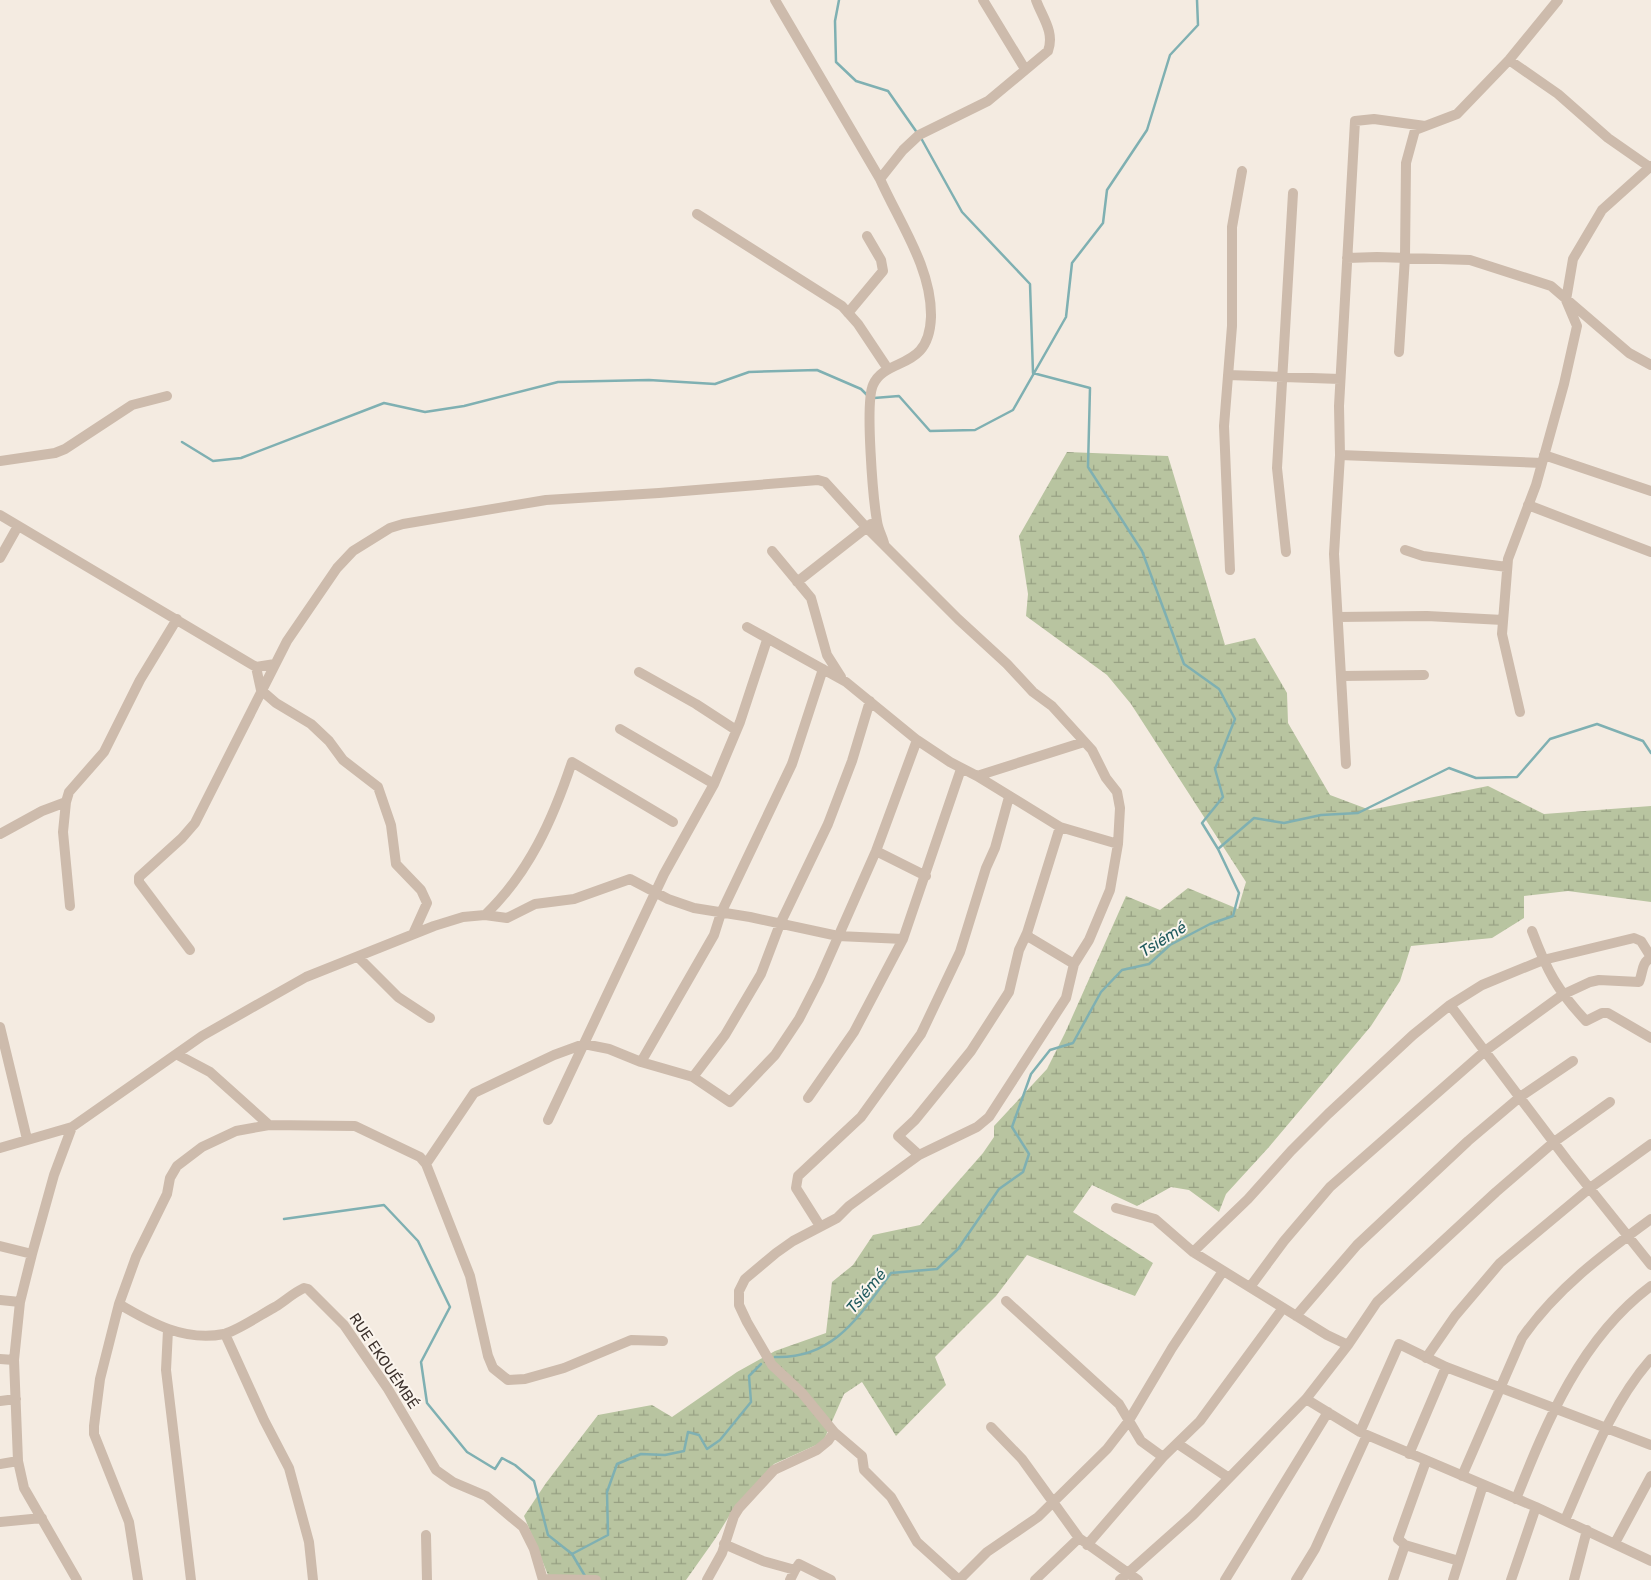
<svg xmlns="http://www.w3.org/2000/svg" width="1651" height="1580" viewBox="0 0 1651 1580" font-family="Rubik,sans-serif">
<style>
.wetland{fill:url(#wetland-marsh)}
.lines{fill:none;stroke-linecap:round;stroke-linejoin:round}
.stream{stroke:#7fb0b2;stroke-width:2.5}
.minor{stroke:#cdbbac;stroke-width:10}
.labels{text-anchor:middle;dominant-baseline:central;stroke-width:4;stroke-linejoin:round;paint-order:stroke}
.street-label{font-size:15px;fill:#3b302b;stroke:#fbf5ee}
.water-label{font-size:16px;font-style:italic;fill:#1f5a5e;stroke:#fbf5ee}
</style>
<defs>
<pattern id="wetland-marsh" width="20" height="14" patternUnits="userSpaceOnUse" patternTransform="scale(1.25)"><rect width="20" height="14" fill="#b8c4a0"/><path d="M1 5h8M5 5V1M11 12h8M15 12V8" fill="none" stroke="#97a083"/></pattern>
</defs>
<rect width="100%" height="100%" fill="#f4ebe1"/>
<path class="wetland" d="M1067,452L1168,456L1225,645L1255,638L1287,693L1288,723L1330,795L1370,810L1488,786L1544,814L1651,806V902L1568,891L1524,896V918L1492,938L1411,946L1400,981L1371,1026L1269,1147L1226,1194L1219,1212L1189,1190L1171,1187L1137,1206L1092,1185L1073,1212L1153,1263L1135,1296L1027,1255L996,1296L935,1357L946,1385L896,1436L862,1382L844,1394L823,1442L774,1464L731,1513L715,1539L686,1580H550L524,1516L546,1483L598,1415L652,1405L672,1417L737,1372L775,1351L826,1333L832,1282L853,1265L873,1235L920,1225L983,1153L994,1137V1126L1047,1069L1065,1033L1126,896L1160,910L1188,888L1238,909L1246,882L1131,704L1107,675L1026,616L1028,594L1019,536Z"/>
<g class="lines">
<path class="stream" d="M839,0L835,21L836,62L856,81L888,91L918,134
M921,138L962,212L1030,284L1033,373L1090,388L1088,467L1142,551L1184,664L1219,689L1235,719L1215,769L1223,797L1202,823L1218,849
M874,398L899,396L930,431L975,430L1013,410L1066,317L1072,263L1103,223L1107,190L1147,130L1170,55L1198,25L1197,0
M182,442L213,461L241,458L384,403L425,412L464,406L558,382L649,380L715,384L749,372L817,370L861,389L867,395
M284,1219L384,1205L418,1241L450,1307L421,1362L427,1403L467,1452L495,1469L502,1458L515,1465L534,1481L548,1535L572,1554
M775,1357C834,1359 859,1316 891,1273L937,1269L958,1249L999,1189L1023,1172L1029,1154L1012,1127L1031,1074L1050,1050L1073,1043L1101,992L1122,970L1149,964L1170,945L1210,924L1233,916L1239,893L1218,849L1254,818L1284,823L1321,815L1358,813L1449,768L1476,778L1517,777L1550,739L1597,724L1643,741L1651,753
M585,1576L572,1554L608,1535L607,1492L617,1464L641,1454L665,1455L684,1451L688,1432L699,1435L707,1449L720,1440L751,1402L749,1376L761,1364"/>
<path class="minor" d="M775,0L880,179
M983,0L1025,69
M1509,60L1558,94L1608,138L1651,168
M697,214L842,306L858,324L888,369
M1347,258L1377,257L1470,260L1551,286L1629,353L1651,365
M848,313L883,271L881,260L867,236
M1399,352L1405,257L1406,163L1415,130L1457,114L1509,60L1558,0
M1228,375L1340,379
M1340,455L1542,463
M1544,455L1651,491
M0,461L55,453L65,449L132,405L167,396
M1528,505L1651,552
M0,515L256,667L275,664
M884,543C882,536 878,529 877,521C873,498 865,403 873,385C886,356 929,372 931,317C932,268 899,222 880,179L903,150L919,135L988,101L1048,51C1055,32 1042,17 1036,0
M1405,550L1423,556L1507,567
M772,551L811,598L827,655L841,677
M1286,552L1277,468L1293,193
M0,558L18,526
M1230,570L1224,426L1232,326V227L1242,171
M797,582L871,524
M1338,617L1427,616L1503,620
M747,627L846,682L917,740L950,762L977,776L1060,827L1118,844
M256,667L261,690L276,703L311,724L329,741L343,760L378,787L391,825L396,864L421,890L427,903L413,934
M639,672L696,704L736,730
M1342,676L1424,675
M1520,712L1502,634L1508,559L1536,485L1564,384L1577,326L1566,300L1573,259L1602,210L1651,166
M620,729L714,784
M1346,764L1334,554L1340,455L1339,406L1355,121L1374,119L1425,126
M977,776L1084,742
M1060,827L1027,933L1029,937L1074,964
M0,834L42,811L66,802
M876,851L926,876
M70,906L63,832L66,802L69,792L104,752L140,680L177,619
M485,915C529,873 553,819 572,762L673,822
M1532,931C1547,971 1557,990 1586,1021L1602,1013H1608L1651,1038
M190,950L139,882V877L182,838L195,823L287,641L337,568L353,551L390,528L403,524L546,500L659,493L818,480L825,482L866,527L958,619L1007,664L1033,692L1052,706L1092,750L1106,778L1117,792L1120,808L1118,844L1110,890L1089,940L1074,964L1066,998L989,1117L977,1127L919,1155L849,1206L837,1218L793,1241L776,1253L745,1279L739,1291V1305L747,1322L772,1365L802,1393L834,1432L862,1456L864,1470L891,1497L917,1542L959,1580
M358,957L398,997L430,1018
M1450,1005L1567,1160L1651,1265
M0,1027L27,1139
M178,1055L210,1072L269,1125
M641,1062L714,935L721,913L792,764L823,669
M693,1077L725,1035L761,974L780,924L828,824L852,761L870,701
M808,1098L854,1032L903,939L961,769
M548,1120L664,874L714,784L740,722L767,640
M72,1127L54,1175L32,1254L20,1302L14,1360L18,1461L24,1488L77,1580
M0,1148L72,1127L202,1036L306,977L434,926L463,917L485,915L507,918L535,904L574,899L630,879L668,899L694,908L750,917L838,936L903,939
M919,1155L898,1136L915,1120L971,1051L1009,992L1019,950L1027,933
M426,1164L474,1093L554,1055L584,1044L609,1049L641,1062L693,1077L730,1102L775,1055L799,1019L819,980L876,851L917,740
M1116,1208L1155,1219L1193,1252L1327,1335L1348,1345
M820,1226L796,1188L798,1176L861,1117L921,1034L960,952L986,868L995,848L1009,797
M0,1246L32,1254
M1193,1252L1248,1199L1291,1151L1328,1114L1413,1035L1450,1005L1482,985L1543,960L1634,938L1641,941L1651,957
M1250,1287L1284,1241L1330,1187L1485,1051L1562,995L1590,982L1599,980L1639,982C1643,974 1641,962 1651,958
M0,1300L20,1302
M1006,1301L1119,1404L1141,1441L1163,1457
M119,1304C151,1323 185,1342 224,1334C237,1331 262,1314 275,1307C285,1301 293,1293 304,1288L308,1289L344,1325L388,1389L436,1470L453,1482L486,1496L523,1527L534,1549L543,1580
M1296,1316L1357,1245L1468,1141L1520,1097L1573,1061
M168,1330L166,1370L191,1580
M225,1334L264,1420L289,1468L309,1542L313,1580
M1426,1358L1455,1316L1500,1263L1590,1188L1651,1144
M0,1359L14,1360
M1306,1399L1360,1432L1536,1507L1651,1561
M0,1401L16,1399
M991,1427L1022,1459L1079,1538L1138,1580
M1360,1432L1399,1344L1446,1367L1651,1445
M1178,1444L1229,1478
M1409,1454L1446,1367
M1426,1461L1398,1539L1405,1545L1459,1561
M0,1464L18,1461
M1462,1476L1522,1338C1556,1289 1603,1254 1651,1219
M1516,1499C1547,1421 1581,1338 1651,1286
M1565,1520C1589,1466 1611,1404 1651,1359
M0,1522L42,1518
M426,1535L427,1580
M1615,1543L1651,1476
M724,1544L763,1561L795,1570L799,1564L831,1580
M1087,1545L1163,1457L1200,1421L1283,1308
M543,1579L596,1580
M138,1580L129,1522L94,1434V1426L100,1379L119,1304L136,1257L167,1194L170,1178L177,1166L202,1147L236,1131L269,1125L355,1126L420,1157L426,1164L470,1276L488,1356L493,1368L508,1380L525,1379L564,1368L631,1340L663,1341
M707,1580L722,1553L734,1516L739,1508L774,1470L817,1450L828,1441L834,1432
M790,1580L795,1570
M959,1580L987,1552L1038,1517L1107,1449L1128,1422L1172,1348L1223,1271
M1035,1580L1079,1538
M1120,1580L1193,1515L1306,1399L1348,1345L1377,1302L1496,1192L1554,1142L1610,1102
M1225,1580L1328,1412
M1296,1580L1315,1549L1367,1435
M1393,1580L1405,1545
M1453,1580L1483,1485
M1511,1580L1536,1507
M1574,1580L1587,1530"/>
</g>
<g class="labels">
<g class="street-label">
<text transform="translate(384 1361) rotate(56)">RUE EKOUÉMBÉ</text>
</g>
<g class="water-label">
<text transform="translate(1163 939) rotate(-32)">Tsiémé</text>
<text transform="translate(866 1291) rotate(-50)">Tsiémé</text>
</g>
</g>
</svg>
